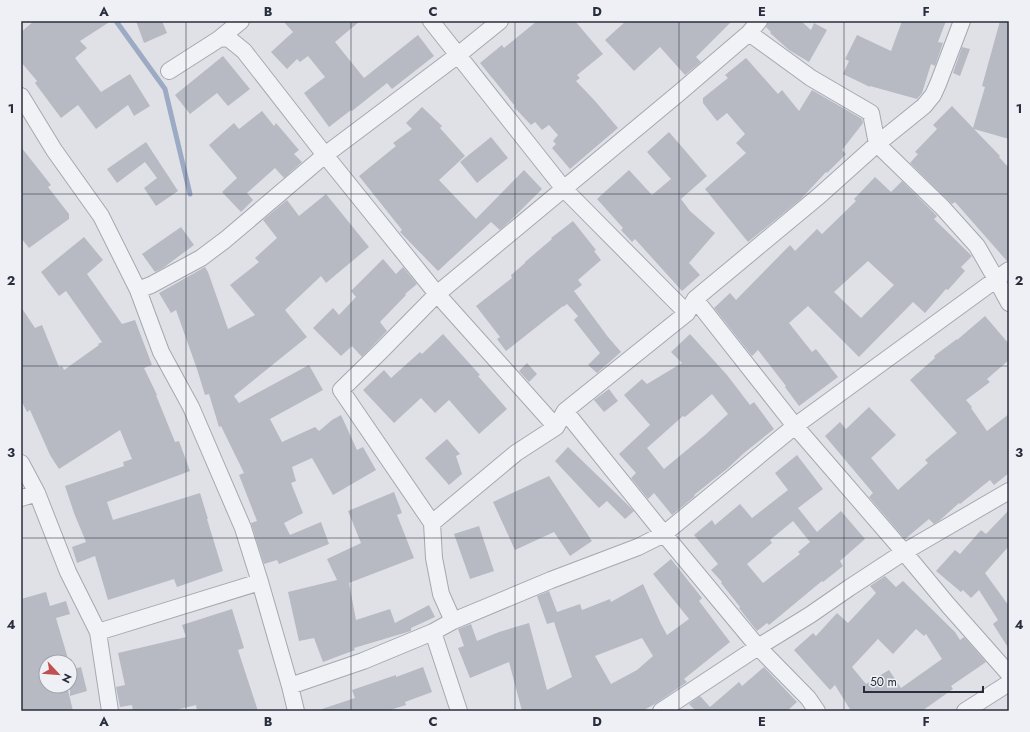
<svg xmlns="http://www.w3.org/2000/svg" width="1030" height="732" viewBox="0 0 1030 732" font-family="Jost,sans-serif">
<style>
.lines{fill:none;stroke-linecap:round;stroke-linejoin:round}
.stream{stroke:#9daac4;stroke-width:5}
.building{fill:#b7bac3;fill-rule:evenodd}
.minor-casing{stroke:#a5a8b1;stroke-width:18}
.minor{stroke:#f1f2f6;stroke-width:16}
.grid{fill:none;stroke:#292e3d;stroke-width:1;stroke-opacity:0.55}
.neatline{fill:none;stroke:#292e3d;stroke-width:1.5}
.grid-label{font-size:13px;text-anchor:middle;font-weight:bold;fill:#292e3d}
</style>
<rect width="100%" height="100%" fill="#dfe1e7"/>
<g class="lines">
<path class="stream" d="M116,21L165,89L190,194"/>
</g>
<path class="building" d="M34,21H111L80,41L87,48L75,58L101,92L130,74L150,106L134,116L128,105L96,129L78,105L61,118L35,83L37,81L21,62V32Z
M136,21H162L167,33L144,43Z
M283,21H360L335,42L364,78L418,35L434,56L392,89L387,83L352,111L351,110L329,127L304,93L325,77L308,56L300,62L297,59L287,69L271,52L293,32Z
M537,21H575L603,54L577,75L580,78L576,81L595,101L618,128L570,169L552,148L556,144L553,141L558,135L549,125L542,130L535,122L531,125L514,107L515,106L480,63L502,45L504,48Z
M626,21H732L696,57L701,62L685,75L660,47L634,71L605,40Z
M768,21H801L811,30L814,23L827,30L809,62L789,50L770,33L771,32L766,27Z
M902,21H946L938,42L943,43L935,66L931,64L922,93L917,99L870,86V87L843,74L849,61L845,59L857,35L891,51Z
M1000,21H1009V139L974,129L1000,156L999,157L1009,168V261H1007L955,202L952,204L910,163L918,154L915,152L937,129L933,125L952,106L973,128L985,87L982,86Z
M962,47L970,49L960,76L953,73Z
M223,56L250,89L228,106L217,93L190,114L175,95Z
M746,58L778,94L782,90L799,111L812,90L862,119L863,123L842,150L846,154L827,173L826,172L801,199L748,242L705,189L746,153L736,143L745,134L727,113L717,121L703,103V98L728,78L725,75Z
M422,107L442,126L440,128L465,156L439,180L476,219L524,170L542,189L511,220L500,230L491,222L438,271L400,232L402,230L359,176L396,146L393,143L412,129L406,123Z
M262,111L274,126L276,123L299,150L294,154L302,162L284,178L275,168L247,193L253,200L241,212L222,192L237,178L209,145L234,123L239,129Z
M669,132L707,176L681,199L690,211L715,233L689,263L700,275L682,291L635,239L632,242L621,230L623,228L597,199L629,170L652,195L671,179L647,152Z
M491,137L508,158L477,183L460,162Z
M146,142L178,191L156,206L144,188L157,178L145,162L117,183L107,169Z
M21,147L51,185L48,187L69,214V219L29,248L21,238Z
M875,177L891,192L902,181L937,216L934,219L972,256L961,267L965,271L948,290L946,289L925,313L913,302L859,357L808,306L789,323L812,352L816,349L838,377L799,406L785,387L786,386L758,350L752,356L714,308L730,293L736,300L790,245L795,251L817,229L822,234L856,201L854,199ZM868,261L894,285L861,318L834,292Z
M326,194L369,247L326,283L321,276L285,310L307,337L234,396L239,403L309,365L323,390L270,419L282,442L315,427L319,431L332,420L341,415L357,450L363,447L376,470L333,495L312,458L292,467L296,481L291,483L303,513L284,523L290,535L321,522L329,544L279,564L277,560L264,564L251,523L257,521L239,475L244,473L221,426L219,427L209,394L205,395L197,369L176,310L171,313L159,293L205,267L208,272L228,329L255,315L230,285L259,262L255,258L277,238L263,220L287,200L299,216Z
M573,221L596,250L594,251L601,260L578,280L582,285L574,291L608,337L621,352L597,373L588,365L600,353L574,320L578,316L567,304L563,307V306L506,351L497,339L500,337L476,306L512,278L511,275L525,263V262L552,239L551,238Z
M181,227L194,245L163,268L155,272L142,254Z
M84,237L103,260L87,274L122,324L135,320L152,365L144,368L157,395H156L175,442L179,441L190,471L107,502L113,520L200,493L208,519H207L223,571L177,587L174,579L108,600L95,556L77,563L72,547L86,542L74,513L65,486L124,466L123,462L132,459L120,430L59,469L50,455L30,410L27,412L21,400V307L35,328L42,325L59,367L62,366L64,370L99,345L98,344L102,342L66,291L59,296L41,272Z
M383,259L396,274L403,267L417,284L405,294L406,295L380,322L387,331L362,357L352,346L341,356L313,328L333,308L339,315L356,297L351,291Z
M985,316L1009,344V360L987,379L990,382L966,400L972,407L971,408L987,431L1009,414V473L994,485L990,480L960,504L959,503L939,521L934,524L929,519L905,539L869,497L873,493L825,436L840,422L846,429L869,407L896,435L871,458L898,490L928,463L925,460L957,433L910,380L935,358L934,356L957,339V340Z
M443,334L480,375L478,376L507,409L479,434L449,400L435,413L421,398L394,423L363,390L384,370L391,378L420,352L422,354Z
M690,334L727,375L750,405L754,402L774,429L744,453L728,468L694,495L695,496L672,515L654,493L648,499L631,478L636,473L619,454L650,425L624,395L642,379L647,384L682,363L671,352ZM712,394L728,414L705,435L664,469L647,448L683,416L685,417Z
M527,363L537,374L529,382L519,371Z
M609,389L618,401L604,412L594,400Z
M447,439L460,454L456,456L462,474L449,485L425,458Z
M568,447L630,507L634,511L625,519L607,501L599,508L555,461Z
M797,455L823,489L798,508L817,532L841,511L865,539L840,561L843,566L823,582L822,581L769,625L767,623L757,631L739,608L740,607L721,583L722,582L711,570L718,564L694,535L712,520L715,525L740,504L752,518L788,490L775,473ZM793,521L810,542L798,552L800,554L763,583L747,564L772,543L770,540Z
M549,476L592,541L570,556L554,532L515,550L493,502Z
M394,492L402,513L397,515L414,558L349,583L356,620L390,609L395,623L429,605L435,617L411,628V631L354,648L355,650L323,662L314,638L299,641L288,592L337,580L327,559L361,543L348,511Z
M1009,510V546L985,573L1009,606V649L993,624L998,620L979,590L971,598L963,590L961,592L936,571L955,550L960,554L981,530L986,534Z
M479,526L494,571L470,579L454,534Z
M671,559L702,598L699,601L730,642L684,679L687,682L655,704L642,711H522L509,662L470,678L458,648L464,646L458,629L471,624L477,641L499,632L529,623L547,690L572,677L554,622L547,624L537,596L549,591L557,612L580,604L582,610L610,599L611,602L643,584L660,622L667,635L689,619L653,574ZM642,638L653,656L637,670L611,684L595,656Z
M885,576L896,587L903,581L955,632L960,640L964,637L986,662L951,686L953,689L922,711H851L835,685L830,690L794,650L813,633L816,636L837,613L848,623L876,593L870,586ZM916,629L924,636L926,634L942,659L901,688L889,670L866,684L852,667L878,639L893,654Z
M46,592L50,606L66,601L70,614L56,618L69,662H46V686H67L73,711H21V599Z
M232,609L244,648L238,650L258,711H197L196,705L172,711H133L132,705L120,707L116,687L125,685L118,653L186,637L182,625Z
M81,667L87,691L70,696V670Z
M423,667L432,692L405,702L406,705L387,711H322V709L355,698L352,690L396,675V677Z
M764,667L797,702L787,711H696L689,704L700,696L710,707L739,682L742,686Z"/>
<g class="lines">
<defs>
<path id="minor" d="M431,21L564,189L687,313
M749,33L811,78L871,113L877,144L942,207L977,246L996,279L1009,303
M219,39L241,21
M169,71L219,39L228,38L244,51L325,155L437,294L556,427
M21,96L54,150L101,216L138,290L161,352L191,407L243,528L260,582L290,686L296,711
M138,290L151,285L201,258L225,240L325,155L458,55L500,21
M695,299L795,426L904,552L948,605L1009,674
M565,411L664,534L758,647L808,698L817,711
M21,463L37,493L68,572L98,632L110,711
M21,498L37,493
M432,523L516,453L556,427L565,411L687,313L695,299L819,196L877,144L924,106L933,95L938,84L962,21
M453,621L441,594L434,558L432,523L341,390L382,350L437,294L679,93L749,33L759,21
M98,632L260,582
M433,632L459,711
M290,686L363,661L433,632L453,621L551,580L638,547L664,534L795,426L1009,270
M661,711L758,647L810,615L849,588L904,552L1009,491
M965,711L1009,683"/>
</defs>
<use href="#minor" class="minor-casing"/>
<use href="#minor" class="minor"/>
</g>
<path class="grid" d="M186,21V711M351,21V711M515,21V711M679,21V711M844,21V711M21,194H1009M21,366H1009M21,538H1009"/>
<rect width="1030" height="732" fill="none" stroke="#eef0f5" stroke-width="44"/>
<g transform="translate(58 674) rotate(116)"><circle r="19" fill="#eef0f5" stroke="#9fa2ab"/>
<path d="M0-3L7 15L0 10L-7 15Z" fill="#c14f4f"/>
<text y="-6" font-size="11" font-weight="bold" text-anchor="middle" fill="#292e3d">N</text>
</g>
<path d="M864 686v6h119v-6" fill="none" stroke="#292e3d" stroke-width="2"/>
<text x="870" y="686" font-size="12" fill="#292e3d" stroke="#eef0f5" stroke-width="3" paint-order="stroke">50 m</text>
<rect x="22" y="22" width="986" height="688" class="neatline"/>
<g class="grid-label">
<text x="104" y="16">A</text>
<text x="268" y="16">B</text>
<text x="433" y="16">C</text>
<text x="597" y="16">D</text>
<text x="762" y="16">E</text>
<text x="926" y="16">F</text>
<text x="11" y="113">1</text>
<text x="1019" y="113">1</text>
<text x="11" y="285">2</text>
<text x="1019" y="285">2</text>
<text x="11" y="457">3</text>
<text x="1019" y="457">3</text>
<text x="11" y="629">4</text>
<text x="1019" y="629">4</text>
<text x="104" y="726">A</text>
<text x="268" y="726">B</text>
<text x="433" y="726">C</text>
<text x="597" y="726">D</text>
<text x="762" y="726">E</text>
<text x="926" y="726">F</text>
</g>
</svg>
